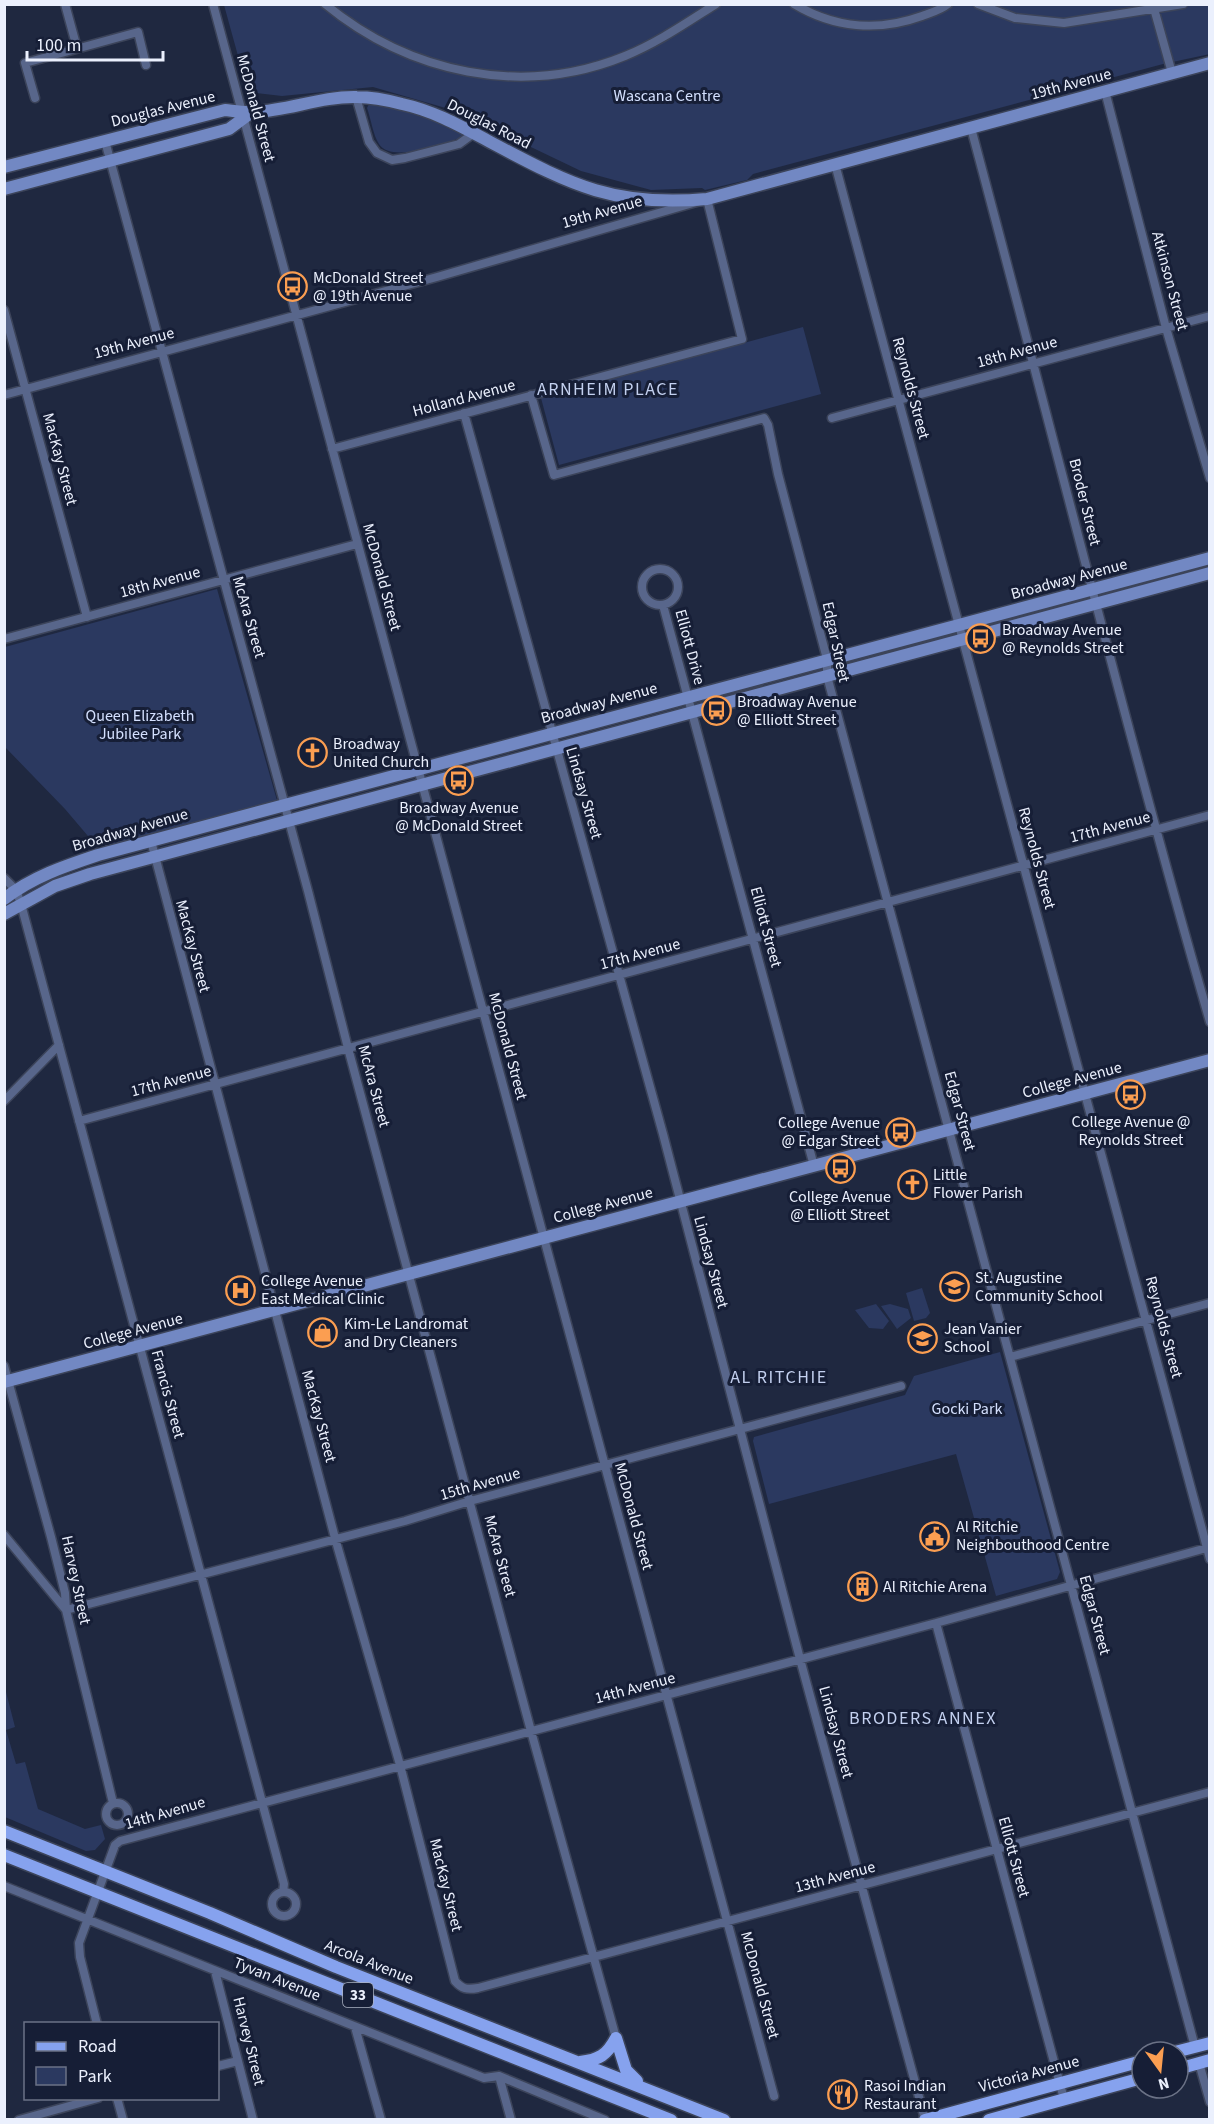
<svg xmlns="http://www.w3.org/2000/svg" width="1214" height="2124" viewBox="0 0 1214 2124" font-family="'Source Sans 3',sans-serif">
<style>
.green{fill:#2b3960}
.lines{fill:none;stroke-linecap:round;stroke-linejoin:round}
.street-casing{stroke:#3c445a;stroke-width:11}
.secondary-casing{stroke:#3c445a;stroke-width:15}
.primary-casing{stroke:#3c445a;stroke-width:15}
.street{stroke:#58668b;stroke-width:8}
.secondary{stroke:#7288c3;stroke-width:12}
.primary{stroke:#86a2ee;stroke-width:12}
.labels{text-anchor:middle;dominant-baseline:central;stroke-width:6;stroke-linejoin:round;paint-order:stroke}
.shield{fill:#161e36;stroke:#abb1c1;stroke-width:1.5}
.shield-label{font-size:15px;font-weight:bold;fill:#ebf0fd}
.street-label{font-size:16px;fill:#ebf0fd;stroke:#161e36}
.park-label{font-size:16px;fill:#d4e0fe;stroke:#161e36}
.poi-label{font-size:16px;fill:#ebf0fd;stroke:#161e36;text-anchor:start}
.neighbourhood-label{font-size:18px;letter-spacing:1.5px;fill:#c3d0ef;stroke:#161e36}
</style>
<rect width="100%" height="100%" fill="#1f2840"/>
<path class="green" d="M224,5H1209L1210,54L1163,64L753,174L747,180L705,190L702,188L651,190L581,171L456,111L373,87L282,96L248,92Z
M369,104C403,106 433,119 463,134V136L461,138C442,143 392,164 379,144C373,135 371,119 367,108Z
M803,327L821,394L559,465L541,398Z
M217,589L278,804L99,849L65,809L5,747V647Z
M922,1288L930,1313L926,1318L914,1321L906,1293Z
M876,1304L889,1321L883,1329L869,1328L855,1310Z
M890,1304L908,1309L911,1318L897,1329L881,1306Z
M1000,1352L1060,1572L1057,1579L996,1596L956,1454L769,1504L753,1441L754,1437L905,1395L914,1376Z
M5,1688L15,1727L6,1730L16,1764L25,1762L38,1809L85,1829L101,1825L105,1839L95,1850L86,1851L5,1817Z"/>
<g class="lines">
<defs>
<path id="street" d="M65,4L77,48
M213,4L774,2096
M325,4C409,73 522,98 625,56C657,43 686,23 716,4
M794,4C834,28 878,32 922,16C930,13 941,10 948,4
M978,4L1015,18L1064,23L1183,4
M1153,5L1172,73
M1105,91L1166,328L1210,478
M356,97L369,142L377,153L392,160L405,158L459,144L474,133
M35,98L25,63L138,32L146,65
M971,128C1051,426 1125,726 1210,1022
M105,141L308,891L348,1048L531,1731L616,2038
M835,164L1210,1559
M4,310L87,617
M4,395L437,277L707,199L742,339L332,449
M531,395L554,475L764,418L768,425L778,474L827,659V676L1195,2047
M464,413L663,1134L800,1659L925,2119
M832,418L1210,316
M642 587a18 18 0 1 1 36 0a18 18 0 1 1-36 0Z
M663,605L814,1166
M4,639L357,544
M151,841L335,1538L400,1765L455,1981C462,1989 467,1990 478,1988L1210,1792
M4,878L16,890L21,904L284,1884L283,1892
M4,1101L59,1045
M79,1121L1210,815
M1010,1357L1210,1303
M4,1366L51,1537L65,1593L66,1610L113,1803
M4,1535L66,1610
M66,1610L405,1521L470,1501L901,1386
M936,1623L1064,2099
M106 1814a11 11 0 1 1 22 0a11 11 0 1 1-22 0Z
M4,1886L484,2078L499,2076L605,2120
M272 1904a12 12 0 1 1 24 0a12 12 0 1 1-24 0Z
M215,1971L253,2120
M97,2024L80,1957L79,1943L115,1845L120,1841L936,1623L1210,1547
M355,2027L381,2120
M1199,2063L1210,2102
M218,2066L238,2061
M499,2076L511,2120
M117,2098L123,2120
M19,2120L98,2098"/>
<path id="secondary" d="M4,167L225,110C234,111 244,113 253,112C288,111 321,96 357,97C372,97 387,100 402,104C435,111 464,128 494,144C573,186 615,207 707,199L1210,63
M4,189L229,129L252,112
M4,899C32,877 65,866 98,855L1210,558
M4,914L55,886L90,874L1210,573
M4,1382L1210,1060"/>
<path id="primary" d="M4,1831L210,1913L336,1967L724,2120
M4,1855L671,2120
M616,2038L626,2070L637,2081
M1175,2052L1210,2043
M580,2062C599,2060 607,2055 616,2038
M1178,2069L1210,2060
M925,2120L1142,2061
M989,2120L1142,2078"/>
</defs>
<use href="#street" class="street-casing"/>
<use href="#secondary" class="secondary-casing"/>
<use href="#primary" class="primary-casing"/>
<use href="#street" class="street"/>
<use href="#secondary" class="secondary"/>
<use href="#primary" class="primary"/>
</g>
<defs>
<symbol id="bus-ring" viewBox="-11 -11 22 22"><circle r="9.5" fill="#161e36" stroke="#fb9e51" stroke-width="1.5"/><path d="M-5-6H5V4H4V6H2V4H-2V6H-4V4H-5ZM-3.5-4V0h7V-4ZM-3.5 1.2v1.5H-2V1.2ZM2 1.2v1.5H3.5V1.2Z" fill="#fb9e51"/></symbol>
<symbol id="church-ring" viewBox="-11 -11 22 22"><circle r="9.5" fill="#161e36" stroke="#fb9e51" stroke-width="1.5"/><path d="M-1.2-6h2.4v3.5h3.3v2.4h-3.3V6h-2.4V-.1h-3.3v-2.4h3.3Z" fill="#fb9e51"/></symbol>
<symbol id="school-ring" viewBox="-11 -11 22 22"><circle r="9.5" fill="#161e36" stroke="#fb9e51" stroke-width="1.5"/><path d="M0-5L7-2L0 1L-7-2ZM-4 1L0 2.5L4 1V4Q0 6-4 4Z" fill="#fb9e51"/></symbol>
<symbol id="hospital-ring" viewBox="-11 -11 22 22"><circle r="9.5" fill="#161e36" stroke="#fb9e51" stroke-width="1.5"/><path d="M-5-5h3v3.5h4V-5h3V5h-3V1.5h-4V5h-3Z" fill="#fb9e51"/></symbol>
<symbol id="shop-ring" viewBox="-11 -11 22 22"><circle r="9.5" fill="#161e36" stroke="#fb9e51" stroke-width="1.5"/><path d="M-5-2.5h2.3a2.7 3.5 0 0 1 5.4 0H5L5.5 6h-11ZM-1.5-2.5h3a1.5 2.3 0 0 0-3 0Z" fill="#fb9e51"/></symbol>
<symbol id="civic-ring" viewBox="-11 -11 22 22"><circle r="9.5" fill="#161e36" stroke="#fb9e51" stroke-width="1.5"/><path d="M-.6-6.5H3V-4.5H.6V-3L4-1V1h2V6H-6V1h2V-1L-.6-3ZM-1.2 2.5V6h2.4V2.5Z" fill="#fb9e51"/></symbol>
<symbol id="building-ring" viewBox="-11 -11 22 22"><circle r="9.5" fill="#161e36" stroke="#fb9e51" stroke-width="1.5"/><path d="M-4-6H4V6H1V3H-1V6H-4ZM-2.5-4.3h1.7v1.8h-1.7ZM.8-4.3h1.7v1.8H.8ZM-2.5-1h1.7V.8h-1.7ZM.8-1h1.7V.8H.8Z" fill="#fb9e51"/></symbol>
<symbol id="restaurant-ring" viewBox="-11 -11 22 22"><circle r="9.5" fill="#161e36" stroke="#fb9e51" stroke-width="1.5"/><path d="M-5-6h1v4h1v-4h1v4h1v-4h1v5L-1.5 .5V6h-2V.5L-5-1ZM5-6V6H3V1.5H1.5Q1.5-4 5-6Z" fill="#fb9e51"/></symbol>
</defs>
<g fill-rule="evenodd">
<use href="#bus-ring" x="276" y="270" width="33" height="33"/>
<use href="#bus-ring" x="964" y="622" width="33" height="33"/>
<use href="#bus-ring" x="700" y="694" width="33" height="33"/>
<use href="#church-ring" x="296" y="736" width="33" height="33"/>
<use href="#bus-ring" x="442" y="764" width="33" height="33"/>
<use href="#bus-ring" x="1114" y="1078" width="33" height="33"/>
<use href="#bus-ring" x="884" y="1116" width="33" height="33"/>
<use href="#bus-ring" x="824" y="1152" width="33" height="33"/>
<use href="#church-ring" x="896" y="1168" width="33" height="33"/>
<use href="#school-ring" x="938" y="1270" width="33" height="33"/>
<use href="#hospital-ring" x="224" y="1274" width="33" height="33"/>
<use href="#shop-ring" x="306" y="1316" width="33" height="33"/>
<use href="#school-ring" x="906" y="1322" width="33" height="33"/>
<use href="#civic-ring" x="918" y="1520" width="33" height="33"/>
<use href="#building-ring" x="846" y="1570" width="33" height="33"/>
<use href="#restaurant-ring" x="826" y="2078" width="33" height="33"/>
</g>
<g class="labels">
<rect class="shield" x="343" y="1983" width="30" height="24" rx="4.5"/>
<g class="shield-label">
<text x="358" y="1995">33</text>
</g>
<g class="street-label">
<text transform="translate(1071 84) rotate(-15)">19th Avenue</text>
<text transform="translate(256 108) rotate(75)">McDonald Street</text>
<text transform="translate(163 109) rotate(-14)">Douglas Avenue</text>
<text transform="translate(489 124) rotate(27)">Douglas Road</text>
<text transform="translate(602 212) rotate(-16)">19th Avenue</text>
<text transform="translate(1170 281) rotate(75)">Atkinson Street</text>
<text transform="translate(134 343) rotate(-15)">19th Avenue</text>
<text transform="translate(1017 352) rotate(-15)">18th Avenue</text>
<text transform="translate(911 388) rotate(75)">Reynolds Street</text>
<text transform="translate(464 398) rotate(-15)">Holland Avenue</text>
<text transform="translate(60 459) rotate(75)">MacKay Street</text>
<text transform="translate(1085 502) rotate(76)">Broder Street</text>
<text transform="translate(382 577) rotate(75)">McDonald Street</text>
<text transform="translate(1069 579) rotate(-15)">Broadway Avenue</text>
<text transform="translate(160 582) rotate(-15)">18th Avenue</text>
<text transform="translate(249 617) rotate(74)">McAra Street</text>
<text transform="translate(836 642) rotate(78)">Edgar Street</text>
<text transform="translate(690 647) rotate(75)">Elliott Drive</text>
<text transform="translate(599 703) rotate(-15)">Broadway Avenue</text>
<text transform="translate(584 793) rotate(74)">Lindsay Street</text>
<text transform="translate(1110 827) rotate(-15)">17th Avenue</text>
<text transform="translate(130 830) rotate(-16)">Broadway Avenue</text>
<text transform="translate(1037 858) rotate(75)">Reynolds Street</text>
<text transform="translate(766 927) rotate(75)">Elliott Street</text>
<text transform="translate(193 946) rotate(75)">MacKay Street</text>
<text transform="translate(640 954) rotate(-15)">17th Avenue</text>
<text transform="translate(508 1046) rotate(75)">McDonald Street</text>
<text transform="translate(1072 1080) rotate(-15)">College Avenue</text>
<text transform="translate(171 1081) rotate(-15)">17th Avenue</text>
<text transform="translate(374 1086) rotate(75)">McAra Street</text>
<text transform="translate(960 1111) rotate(75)">Edgar Street</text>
<text transform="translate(603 1205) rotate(-15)">College Avenue</text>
<text transform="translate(711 1262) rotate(75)">Lindsay Street</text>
<text transform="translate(1164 1327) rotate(75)">Reynolds Street</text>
<text transform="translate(133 1331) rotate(-15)">College Avenue</text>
<text transform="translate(168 1394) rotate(75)">Francis Street</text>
<text transform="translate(319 1416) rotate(75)">MacKay Street</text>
<text transform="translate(480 1484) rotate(-16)">15th Avenue</text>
<text transform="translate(634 1516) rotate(75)">McDonald Street</text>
<text transform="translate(500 1556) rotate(75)">McAra Street</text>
<text transform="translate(76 1580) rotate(78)">Harvey Street</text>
<text transform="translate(1095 1615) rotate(75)">Edgar Street</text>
<text transform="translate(635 1688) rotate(-15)">14th Avenue</text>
<text transform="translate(836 1732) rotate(75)">Lindsay Street</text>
<text transform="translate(165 1813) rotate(-16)">14th Avenue</text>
<text transform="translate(1014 1857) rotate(75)">Elliott Street</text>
<text transform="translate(835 1877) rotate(-15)">13th Avenue</text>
<text transform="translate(446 1885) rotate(76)">MacKay Street</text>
<text transform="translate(369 1962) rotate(22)">Arcola Avenue</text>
<text transform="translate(277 1979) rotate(22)">Tyvan Avenue</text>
<text transform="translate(760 1985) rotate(75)">McDonald Street</text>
<text transform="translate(249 2041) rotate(76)">Harvey Street</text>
<text transform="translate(1029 2074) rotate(-15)">Victoria Avenue</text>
</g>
<g class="park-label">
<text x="667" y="96">Wascana Centre</text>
<text x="140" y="716">Queen Elizabeth<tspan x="140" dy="18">Jubilee Park</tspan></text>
<text x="967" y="1409">Gocki Park</text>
</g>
<g class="poi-label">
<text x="313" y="278">McDonald Street<tspan x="313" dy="18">@ 19th Avenue</tspan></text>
<text x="1002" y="630">Broadway Avenue<tspan x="1002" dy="18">@ Reynolds Street</tspan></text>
<text x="737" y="702">Broadway Avenue<tspan x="737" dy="18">@ Elliott Street</tspan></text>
<text x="333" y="744">Broadway<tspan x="333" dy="18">United Church</tspan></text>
<text x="459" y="808" text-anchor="middle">Broadway Avenue<tspan x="459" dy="18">@ McDonald Street</tspan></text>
<text x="1131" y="1122" text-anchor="middle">College Avenue @<tspan x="1131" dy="18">Reynolds Street</tspan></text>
<text x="880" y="1123" text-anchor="end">College Avenue<tspan x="880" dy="18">@ Edgar Street</tspan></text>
<text x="933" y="1175">Little<tspan x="933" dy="18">Flower Parish</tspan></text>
<text x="840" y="1197" text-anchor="middle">College Avenue<tspan x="840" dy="18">@ Elliott Street</tspan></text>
<text x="975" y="1278">St. Augustine<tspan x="975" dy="18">Community School</tspan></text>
<text x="261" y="1281">College Avenue<tspan x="261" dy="18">East Medical Clinic</tspan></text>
<text x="344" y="1324">Kim-Le Landromat<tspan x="344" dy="18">and Dry Cleaners</tspan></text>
<text x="944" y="1329">Jean Vanier<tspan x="944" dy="18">School</tspan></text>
<text x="956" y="1527">Al Ritchie<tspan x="956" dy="18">Neighbouthood Centre</tspan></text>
<text x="883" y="1587">Al Ritchie Arena</text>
<text x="864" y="2086">Rasoi Indian<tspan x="864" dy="18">Restaurant</tspan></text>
</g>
<g class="neighbourhood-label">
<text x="608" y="389">ARNHEIM PLACE</text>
<text x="779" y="1377">AL RITCHIE</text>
<text x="923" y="1718">BRODERS ANNEX</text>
</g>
</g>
<rect width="1214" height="2124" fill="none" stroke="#ebf0fd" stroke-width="12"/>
<rect x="24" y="2022" width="195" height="78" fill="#161e36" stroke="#6b7286" stroke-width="1.5"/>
<rect x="36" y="2042" width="30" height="9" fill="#86a2ee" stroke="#6b7286" stroke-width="1.5"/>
<text x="78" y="2052" font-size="18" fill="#ebf0fd">Road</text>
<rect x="36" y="2067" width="30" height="18" fill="#2b3960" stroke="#6b7286" stroke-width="1.5"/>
<text x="78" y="2082" font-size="18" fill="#ebf0fd">Park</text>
<g transform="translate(1160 2070) rotate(165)"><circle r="28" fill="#161e36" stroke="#6b7286" stroke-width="1.5"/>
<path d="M0-4.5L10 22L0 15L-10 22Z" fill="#fb9e51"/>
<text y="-9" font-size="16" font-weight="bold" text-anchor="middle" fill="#ebf0fd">N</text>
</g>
<path d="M27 51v9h136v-9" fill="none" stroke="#ebf0fd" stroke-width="3"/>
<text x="36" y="51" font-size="18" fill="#ebf0fd" stroke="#161e36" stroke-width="4.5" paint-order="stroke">100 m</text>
</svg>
